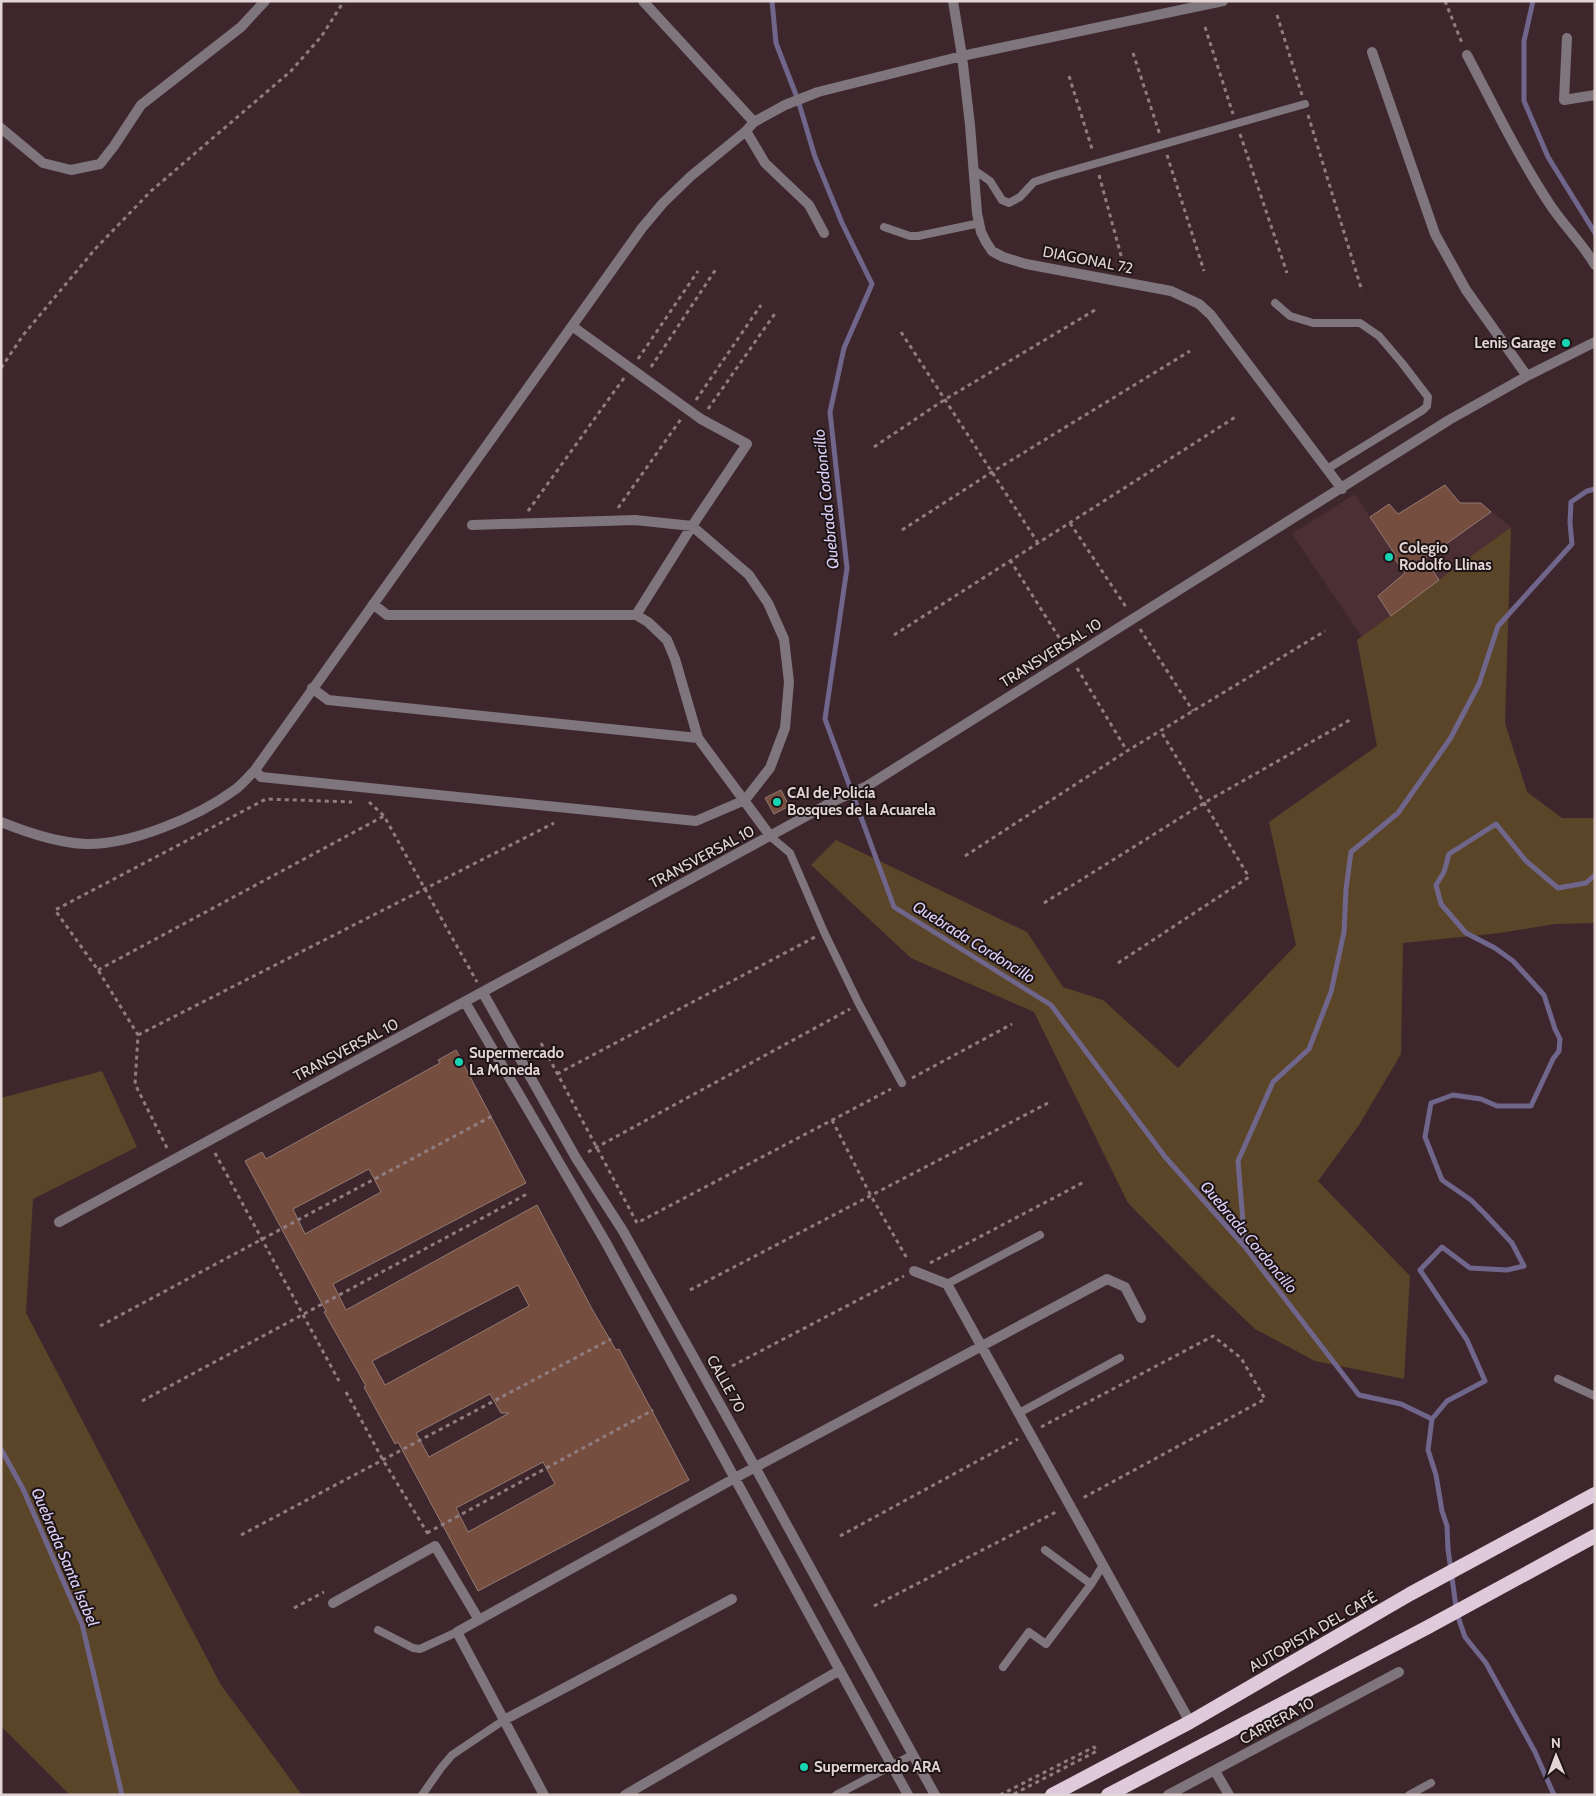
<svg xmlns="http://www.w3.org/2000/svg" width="1596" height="1796" viewBox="0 0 1596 1796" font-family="Cabin,sans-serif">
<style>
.built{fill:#4c2e35}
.green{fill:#5a4529}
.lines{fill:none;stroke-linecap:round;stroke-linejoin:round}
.stream{stroke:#70658b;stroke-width:5}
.building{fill:#764e40;stroke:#937a71;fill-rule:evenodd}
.path{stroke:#907d81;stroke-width:3;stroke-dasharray:4 4;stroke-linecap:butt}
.service{stroke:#7f767d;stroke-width:8}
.minor{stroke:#7f767d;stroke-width:10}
.trunk{stroke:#decadb;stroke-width:14}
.poi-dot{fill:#17d5b2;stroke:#1e1416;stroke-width:2}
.labels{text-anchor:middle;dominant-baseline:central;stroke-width:4;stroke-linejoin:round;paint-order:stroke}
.street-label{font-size:15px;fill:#e3d4d6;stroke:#1e1416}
.poi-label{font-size:15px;font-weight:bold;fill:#e3d4d6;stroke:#1e1416;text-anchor:start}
.water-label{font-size:16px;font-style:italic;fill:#dad0f7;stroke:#1e1416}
</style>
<rect width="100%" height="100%" fill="#3e272c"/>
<path class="built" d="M1445,485L1460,503H1481L1511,527L1418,596L1376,658L1292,534L1355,494L1370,517L1389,504L1398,514Z"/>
<path class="green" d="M1511,527L1505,723L1527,792L1562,818H1595V923L1555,924L1500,933L1403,943L1401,1054L1359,1125L1318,1181L1410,1276L1404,1379L1315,1361L1255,1329L1211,1287L1128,1203L1034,1012L911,958L811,865L836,840L1027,932L1063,987L1103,1000L1178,1068L1296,945L1269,822L1377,746L1357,640Z
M102,1071L137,1147L33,1199L26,1313L221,1685L302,1795H70L1,1726V1098Z"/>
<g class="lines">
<path class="stream" d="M772,1L776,43L798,100L815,157L842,223L872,284L844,348L830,412L847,568L825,719L894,907L1051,1005L1166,1158L1245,1247L1359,1395L1401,1404L1432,1419
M1533,1L1524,41V101L1548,157L1595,233
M1245,1247L1238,1161L1273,1082L1309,1049L1331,992L1344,932L1346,889L1351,852L1398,813L1450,739L1479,684L1498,626L1572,544L1570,523L1571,502L1587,491L1595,489
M1,1449L23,1489L82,1624L122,1795
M1554,1795L1535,1752L1486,1663L1465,1637L1457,1614L1448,1549L1447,1526L1442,1511L1436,1475L1428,1450L1432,1419L1447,1401L1485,1381L1467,1340L1420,1270L1442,1247L1470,1268L1507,1270L1524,1266L1512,1243L1484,1213L1471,1200L1442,1180L1425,1137L1431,1103L1453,1095L1481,1099L1497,1106H1531L1553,1059L1559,1051L1560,1039L1555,1029L1544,995L1513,961L1495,948L1466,933L1441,904L1436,885L1444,872L1449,854L1496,824L1526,861L1558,888L1586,883L1595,875"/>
</g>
<path class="building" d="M1445,485L1460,503H1481L1491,512L1425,559L1439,580L1391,616L1378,596L1405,573L1394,558L1396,556L1370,517L1389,504L1398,514Z
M781,790L789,806L774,814L765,798Z
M456,1050L526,1183L333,1284L346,1310L537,1205L592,1309L616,1350L619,1349L689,1480L478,1591L398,1442L395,1444L364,1387L366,1386L324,1312L326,1311L245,1161L262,1152L266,1159L440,1063L438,1060ZM369,1169L381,1192L305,1234L293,1209ZM518,1285L529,1306L385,1385L372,1361ZM490,1394L501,1413H509L429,1457L416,1433ZM543,1462L555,1484L468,1532L456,1508Z"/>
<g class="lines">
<path class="path" d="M1445,1L1462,43
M1277,15L1302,95
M1205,27L1233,114
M1133,53L1160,135
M1069,76L1093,152
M1308,115L1362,291
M1240,134L1287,273
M1167,155L1204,271
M1099,175L1125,270
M901,332L1038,543
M638,359L698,271
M651,367L716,269
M1,368L24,334L96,248L151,191L291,71L321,37L344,1
M696,400L761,305
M708,409L776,312
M874,447L944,400L1095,310
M618,508L681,419
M528,511L624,378
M1070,523L1126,607
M902,530L992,472L1190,351
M1010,560L1065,647
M1140,629L1193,711
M894,635L1237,416
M1077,668L1127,751
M369,802L384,816L477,982
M965,856L1127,751L1325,631
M1044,903L1204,803L1350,720
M1118,963L1249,877L1160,730
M98,970L384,816
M138,1035L554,823
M541,1043L637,1223L891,1089
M557,1074L815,937
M912,1078L1012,1024
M832,1120L871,1196L908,1260
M167,1148L135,1084L138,1035L98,970L55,910L266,799L352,802
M588,1152L850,1009
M215,1153L339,1381
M930,1263L1084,1182
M690,1290L1048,1103
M100,1326L494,1115
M732,1366L904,1276
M346,1392L383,1460L428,1534
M142,1401L527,1194
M1041,1427L1213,1336L1241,1358L1265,1399L1081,1499
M427,1533L653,1410
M241,1535L611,1339
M840,1536L1018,1439
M874,1606L1058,1511
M294,1608L324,1592
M1000,1795L1094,1747L1097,1751L1012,1795"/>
<path class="service" d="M974,170L990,181L1002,200L1009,203L1020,197L1034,182L1052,176L1305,104
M884,227L910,236H918L980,223
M1275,303L1290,316L1313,323H1360L1379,336L1402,363L1428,397L1427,406L1423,410L1327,469
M771,837L790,853L824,932L859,1004L902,1083
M947,1284L1040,1235
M1558,1379L1595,1396
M1019,1413L1120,1358
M1045,1550L1091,1584
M378,1630L413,1648L420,1649L457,1632
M1003,1667L1029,1632L1046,1644L1092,1583L1103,1565
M422,1795L441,1768L452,1755L504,1720
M836,1795L912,1755
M1409,1795L1431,1783"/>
<path class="minor" d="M643,1L754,122
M953,1L962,56L970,125L977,213L981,232L986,242L992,251L1003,257L1026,264L1171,291L1199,304L1211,315L1342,489
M1567,38L1564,100L1595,95
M1372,52L1435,234L1466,290L1527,376
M1467,55C1493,104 1517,154 1547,200C1561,223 1581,241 1595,265
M1,128L43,163L71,170L100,164L114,146L141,105L241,27L265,1
M746,131L765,163L809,205L824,233
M572,326L701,419L747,444L692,526L636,615
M373,604L387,615H636L648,622L667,640L675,659L698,738L771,837
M312,688L328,700L698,738
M255,770L261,777L696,821L745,800L770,768L785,728L789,682L784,639L768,603L749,575L692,526L635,520L472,525
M1,822C28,833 58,843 86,844C131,845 197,817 233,791C241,786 248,777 255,770L642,228L663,203L691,176L746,131L754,122L785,105L818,92L962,56L1223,1
M483,993L576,1158L623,1231L755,1467L935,1795
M465,1002L605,1241L908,1795
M59,1222L834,801L867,786L1449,420L1527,376L1595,342
M914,1271L947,1284L1190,1722
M333,1603L435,1546L479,1620
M504,1720L732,1599
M1215,1771L1229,1795
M544,1795L457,1632L735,1478L1107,1279L1125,1287L1141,1318
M625,1795L840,1670
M1168,1795L1399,1672"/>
<path class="trunk" d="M1052,1795L1190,1722L1410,1594L1595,1494
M1108,1795L1428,1627L1595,1536"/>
</g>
<g class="poi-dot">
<circle cx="1566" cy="343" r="5"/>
<circle cx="1389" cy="557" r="5"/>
<circle cx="777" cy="802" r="5"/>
<circle cx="459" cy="1062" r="5"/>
<circle cx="804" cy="1767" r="5"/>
</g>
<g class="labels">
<g class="street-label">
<text transform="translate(1088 260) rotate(11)">DIAGONAL 72</text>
<text transform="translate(1051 653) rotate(-32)">TRANSVERSAL 10</text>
<text transform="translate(702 857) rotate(-28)">TRANSVERSAL 10</text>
<text transform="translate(346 1050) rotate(-28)">TRANSVERSAL 10</text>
<text transform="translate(726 1384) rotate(61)">CALLE 70</text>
<text transform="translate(1313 1632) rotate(-30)">AUTOPISTA DEL CAFÉ</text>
<text transform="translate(1277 1721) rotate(-28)">CARRERA 10</text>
</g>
<g class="poi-label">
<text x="1556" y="343" text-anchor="end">Lenis Garage</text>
<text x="1399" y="548">Colegio<tspan x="1399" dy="17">Rodolfo Llinas</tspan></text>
<text x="787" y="793">CAI de Policía<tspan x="787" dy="17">Bosques de la Acuarela</tspan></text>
<text x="469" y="1053">Supermercado<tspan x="469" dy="17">La Moneda</tspan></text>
<text x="814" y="1767">Supermercado ARA</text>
</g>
<g class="water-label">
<text transform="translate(826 499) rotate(-96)">Quebrada Cordoncillo</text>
<text transform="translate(974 942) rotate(32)">Quebrada Cordoncillo</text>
<text transform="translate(1249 1237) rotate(50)">Quebrada Cordoncillo</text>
<text transform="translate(65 1557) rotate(67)">Quebrada Santa Isabel</text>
</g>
</g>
<rect width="1596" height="1796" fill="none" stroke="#e3d4d6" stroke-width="5"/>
<g transform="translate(1556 1756) rotate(359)" stroke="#1e1416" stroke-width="4" paint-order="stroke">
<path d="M0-4L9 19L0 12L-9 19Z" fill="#e3d4d6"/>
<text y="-8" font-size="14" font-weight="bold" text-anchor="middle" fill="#e3d4d6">N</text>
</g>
</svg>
